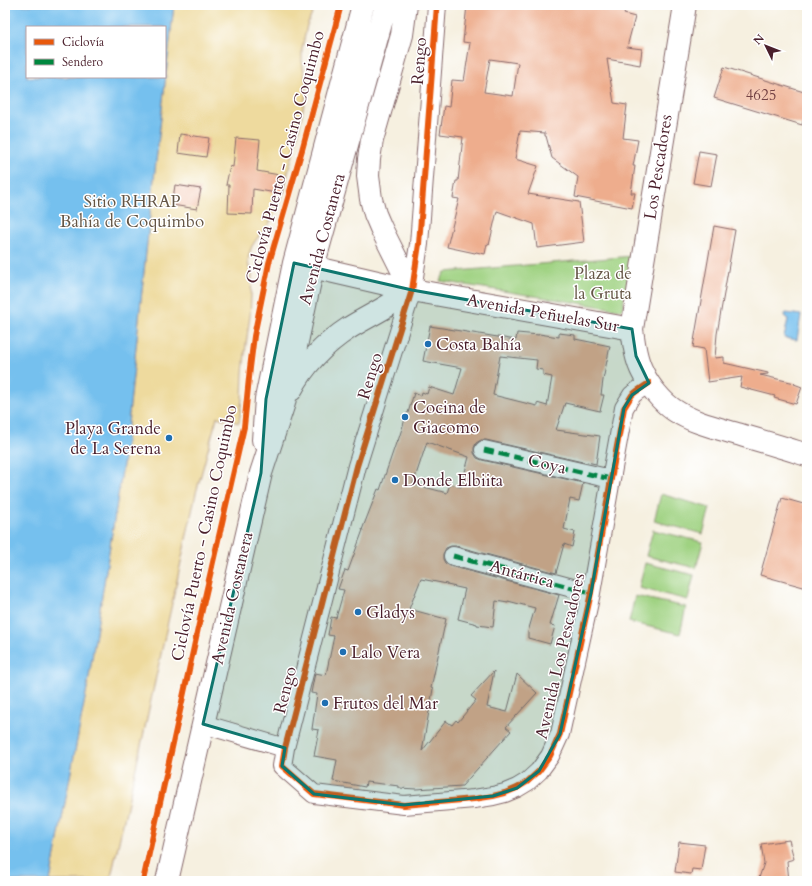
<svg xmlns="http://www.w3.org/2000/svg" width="812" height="886" viewBox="0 0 812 886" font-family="Cardo,serif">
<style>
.green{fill:#9fd281;stroke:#747856}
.sand{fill:#eeda9e;stroke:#9c7c64}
.water{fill:#74c0ee;stroke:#5f708c;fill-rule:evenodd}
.building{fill:#eead8d;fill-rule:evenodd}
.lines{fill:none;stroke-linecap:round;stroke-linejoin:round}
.minor-casing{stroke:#86686a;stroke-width:20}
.tertiary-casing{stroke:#86686a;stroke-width:24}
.primary-casing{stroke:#86686a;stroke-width:24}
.minor{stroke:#fff;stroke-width:18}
.tertiary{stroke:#fff;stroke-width:22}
.primary{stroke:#fff;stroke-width:22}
.quiet{stroke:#00873e;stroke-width:5;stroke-dasharray:10 5;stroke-linecap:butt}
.cycleway-casing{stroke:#fff;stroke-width:8}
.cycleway{stroke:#e8590c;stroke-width:6}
.marked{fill:#0f766e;fill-opacity:0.2;stroke:#0f766e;stroke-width:3;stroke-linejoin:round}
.poi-dot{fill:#1f6fb2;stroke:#fff;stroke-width:1.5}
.labels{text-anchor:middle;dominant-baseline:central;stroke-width:3;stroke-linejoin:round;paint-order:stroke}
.number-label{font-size:15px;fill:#734244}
.street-label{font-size:17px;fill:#4a1f2b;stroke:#fff}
.park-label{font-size:17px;fill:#645545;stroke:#fff}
.poi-label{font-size:17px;fill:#4a1f2b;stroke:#fff;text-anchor:start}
</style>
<rect width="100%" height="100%" fill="#fff"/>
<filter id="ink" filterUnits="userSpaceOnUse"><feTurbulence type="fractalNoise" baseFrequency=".025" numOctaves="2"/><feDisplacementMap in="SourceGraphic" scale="8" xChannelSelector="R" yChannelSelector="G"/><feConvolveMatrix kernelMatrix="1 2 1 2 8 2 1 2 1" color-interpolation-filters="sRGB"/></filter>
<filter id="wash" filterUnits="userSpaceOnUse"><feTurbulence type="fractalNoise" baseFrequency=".012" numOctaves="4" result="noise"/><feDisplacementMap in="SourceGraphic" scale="16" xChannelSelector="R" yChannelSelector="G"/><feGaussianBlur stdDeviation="0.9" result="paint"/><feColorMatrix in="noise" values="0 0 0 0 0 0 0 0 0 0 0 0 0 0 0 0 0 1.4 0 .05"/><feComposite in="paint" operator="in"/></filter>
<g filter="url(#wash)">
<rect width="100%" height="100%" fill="#f6f0e0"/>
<path class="green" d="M633,256L622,310L440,281L445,272Z
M661,494L710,508L703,534L654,521Z
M653,530L703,542L696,568L646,556Z
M645,563L694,575L688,600L639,588Z
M635,596L686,607L680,634L629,622Z"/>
<path class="sand" d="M174,5H316L307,25L302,49V61L306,83V94L295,147L282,194L275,212L269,224L256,240L252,246L249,254L248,261L249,268L252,275L250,316L246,344L243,373L242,398L239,423L217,417L196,493L144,732L110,881H50L88,683L125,452L151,205Z"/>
<path class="water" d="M5,5H174L151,205L125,452L88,683L50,881H5ZM27,27H165V77H27Z
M786,313L801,315L797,340L784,338L788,319L784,316Z"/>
<g id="blocks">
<path class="building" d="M467,5H627L624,14L635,17L627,47L642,49L640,65L607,59L614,103L627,105L623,138L638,140L633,166H635L631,193H635L632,208L575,197L578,177L552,158L546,136H545V133L520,131L515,159L538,166L528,194L579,202L584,242L537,248L534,224L497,211L489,245L487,244L485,254L476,252L475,253L447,247L459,199L453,198L456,181H458L463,137L440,134L444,106L449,107L452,80L464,81L470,43L463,42ZM490,59L518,63L513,96L484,92Z
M724,67L807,93V109L802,125L714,98Z
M180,134L209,138L206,157L178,153Z
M236,138L260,140L257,171L285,176L282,194L253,189L252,214L228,213L229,185H226L230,166L233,167Z
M699,151L717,154L711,186L693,183Z
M175,185L201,189L197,209L172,205Z
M714,226L735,230L717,334L715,358L724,357V363L768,373V374L760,375L795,383L794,384L802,387L796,404L774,398L775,396L740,387L742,377L708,382L704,349L693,347Z
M430,326L516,340L517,333L539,335V334L559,337V333L575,335V339L610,346L603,380L601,395H604L600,411L565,403L556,430L600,436L596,464L587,462V463L486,440H481L476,443L474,448V453L477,458L482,460L583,483L579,501L570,499L564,529L575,532L572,547L564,544L556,573L456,546H451L446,548L443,554V559L445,563L450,566L559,595L550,625L555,626L550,644L528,638V632L535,608L508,601V603L496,601L493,627L477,625V624L458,619L465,589L447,585V584L421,579L409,609L446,619L431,688L433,689L422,751L446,721L452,725L456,720L458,722L476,700L471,696L494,671L487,707L507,712L517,674L537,693L506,727L511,731L462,786L416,789L399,788V786L366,782L365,787L333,781L337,760L314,756L319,730L312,729L317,694L311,693L315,673L326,675L334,636L328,635L331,617L336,618L344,590L338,589L345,570L348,571L363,530H362L378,489L380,490L397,440L398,441L407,413H408L414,393L421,396L422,392L427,394L429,387L454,395L462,368L423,361ZM500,356L537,360L536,369L543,370V375L552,377L547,406L537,403V406L493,395ZM427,442L469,457L461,487L450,484L447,493L413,484Z
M782,498L807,505V588L760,575Z
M789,840L794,859L787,861L789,881H758L764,863L761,844Z
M679,842L705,845L701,870L692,869L691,874L675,872Z"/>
</g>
</g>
<g filter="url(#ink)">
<use href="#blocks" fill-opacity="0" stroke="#86686a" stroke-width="1"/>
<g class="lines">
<defs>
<path id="minor" d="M437,5L419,244L412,290L357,466L285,748L282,766L314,794L404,805L474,799L493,796L505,793L517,788L527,782L539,771L550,756L560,734L591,593L611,479L624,408L632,395L637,391L649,383
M484,450L611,479
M453,556L591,593
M203,724L285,748"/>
<path id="tertiary" d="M685,5L632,329C634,344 636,360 643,373C649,386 662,402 674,410C692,422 713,427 734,433C758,440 783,447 807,455
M295,263L412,290L632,329"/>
<path id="primary" d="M291,390C304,365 326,343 349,328C362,320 376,313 389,305C397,301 404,295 412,290L381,228L375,214L371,199L368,176L369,159L372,140L402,35L406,5
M263,440L266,399L294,263L363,5
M167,881L261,473L284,403L313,267L386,5"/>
</defs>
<use href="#minor" class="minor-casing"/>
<use href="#tertiary" class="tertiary-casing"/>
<use href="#primary" class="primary-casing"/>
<use href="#minor" class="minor"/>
<use href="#tertiary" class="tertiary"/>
<use href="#primary" class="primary"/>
<path class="quiet" d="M484,450L611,479
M453,556L591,593"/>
<defs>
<path id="cycleway" d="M437,5L419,244L412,290L357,466L285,748L282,766L314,794L404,805L474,799L493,796L505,793L517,788L527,782L539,771L550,756L560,734L591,593L611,479L624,408L632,395L637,391L649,383
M143,881L202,610L244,427L250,368L254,336L269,263L302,150L341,5"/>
</defs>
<use href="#cycleway" class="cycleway-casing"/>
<use href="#cycleway" class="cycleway"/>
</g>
</g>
<path class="marked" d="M294,263L412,290L632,329L636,356L649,383L632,395L624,408L591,593L560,734L539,771L517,788L493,796L404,805L314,794L282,766L285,748L203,724L261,473L266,399Z"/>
<g class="poi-dot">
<circle cx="428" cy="344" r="4"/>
<circle cx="405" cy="417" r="4"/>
<circle cx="169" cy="438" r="4"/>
<circle cx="395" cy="480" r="4"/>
<circle cx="358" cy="612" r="4"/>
<circle cx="343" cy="652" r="4"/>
<circle cx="325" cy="703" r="4"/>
</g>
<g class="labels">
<g class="number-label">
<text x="761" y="95">4625</text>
</g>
<g class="street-label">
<text transform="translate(419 61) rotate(-86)">Rengo</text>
<text transform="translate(285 157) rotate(-75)">Ciclovía Puerto - Casino Coquimbo</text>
<text transform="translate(658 167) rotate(-81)">Los Pescadores</text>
<text transform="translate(322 239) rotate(-75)">Avenida Costanera</text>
<text transform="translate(543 313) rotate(10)">Avenida Peñuelas Sur</text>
<text transform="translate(370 376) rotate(-73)">Rengo</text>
<text transform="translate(547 464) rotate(13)">Coya</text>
<text transform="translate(204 533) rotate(-78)">Ciclovía Puerto - Casino Coquimbo</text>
<text transform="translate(522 574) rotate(15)">Antártica</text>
<text transform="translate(232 598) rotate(-77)">Avenida Costanera</text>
<text transform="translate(560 656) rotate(-77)">Avenida Los Pescadores</text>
<text transform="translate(285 690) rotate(-76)">Rengo</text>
</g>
<g class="park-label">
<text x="132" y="201">Sitio RHRAP<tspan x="132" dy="20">Bahía de Coquimbo</tspan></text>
<text x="603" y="273">Plaza de<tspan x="603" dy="20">la Gruta</tspan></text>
</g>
<g class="poi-label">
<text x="436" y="344">Costa Bahía</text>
<text x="413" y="407">Cocina de<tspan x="413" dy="20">Giacomo</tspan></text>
<text x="161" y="428" text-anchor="end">Playa Grande<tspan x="161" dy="20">de La Serena</tspan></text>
<text x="403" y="480">Donde Elbiita</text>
<text x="366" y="612">Gladys</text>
<text x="351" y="652">Lalo Vera</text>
<text x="333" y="703">Frutos del Mar</text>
</g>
</g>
<rect width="812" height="886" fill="none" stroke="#fff" stroke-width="20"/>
<rect x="26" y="26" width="140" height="52" fill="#ffffff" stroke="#b7a5aa"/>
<rect x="34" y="39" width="20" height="6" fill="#e8590c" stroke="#b7a5aa"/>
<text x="62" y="46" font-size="12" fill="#4a1f2b">Ciclovía</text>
<rect x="34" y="59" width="20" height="6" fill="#00873e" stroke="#b7a5aa"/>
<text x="62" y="66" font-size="12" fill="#4a1f2b">Sendero</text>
<g transform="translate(766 46) rotate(313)" stroke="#ffffff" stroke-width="3" paint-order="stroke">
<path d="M0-3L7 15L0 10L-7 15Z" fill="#4a1f2b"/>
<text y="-6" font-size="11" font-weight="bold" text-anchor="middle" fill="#4a1f2b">N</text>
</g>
</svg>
